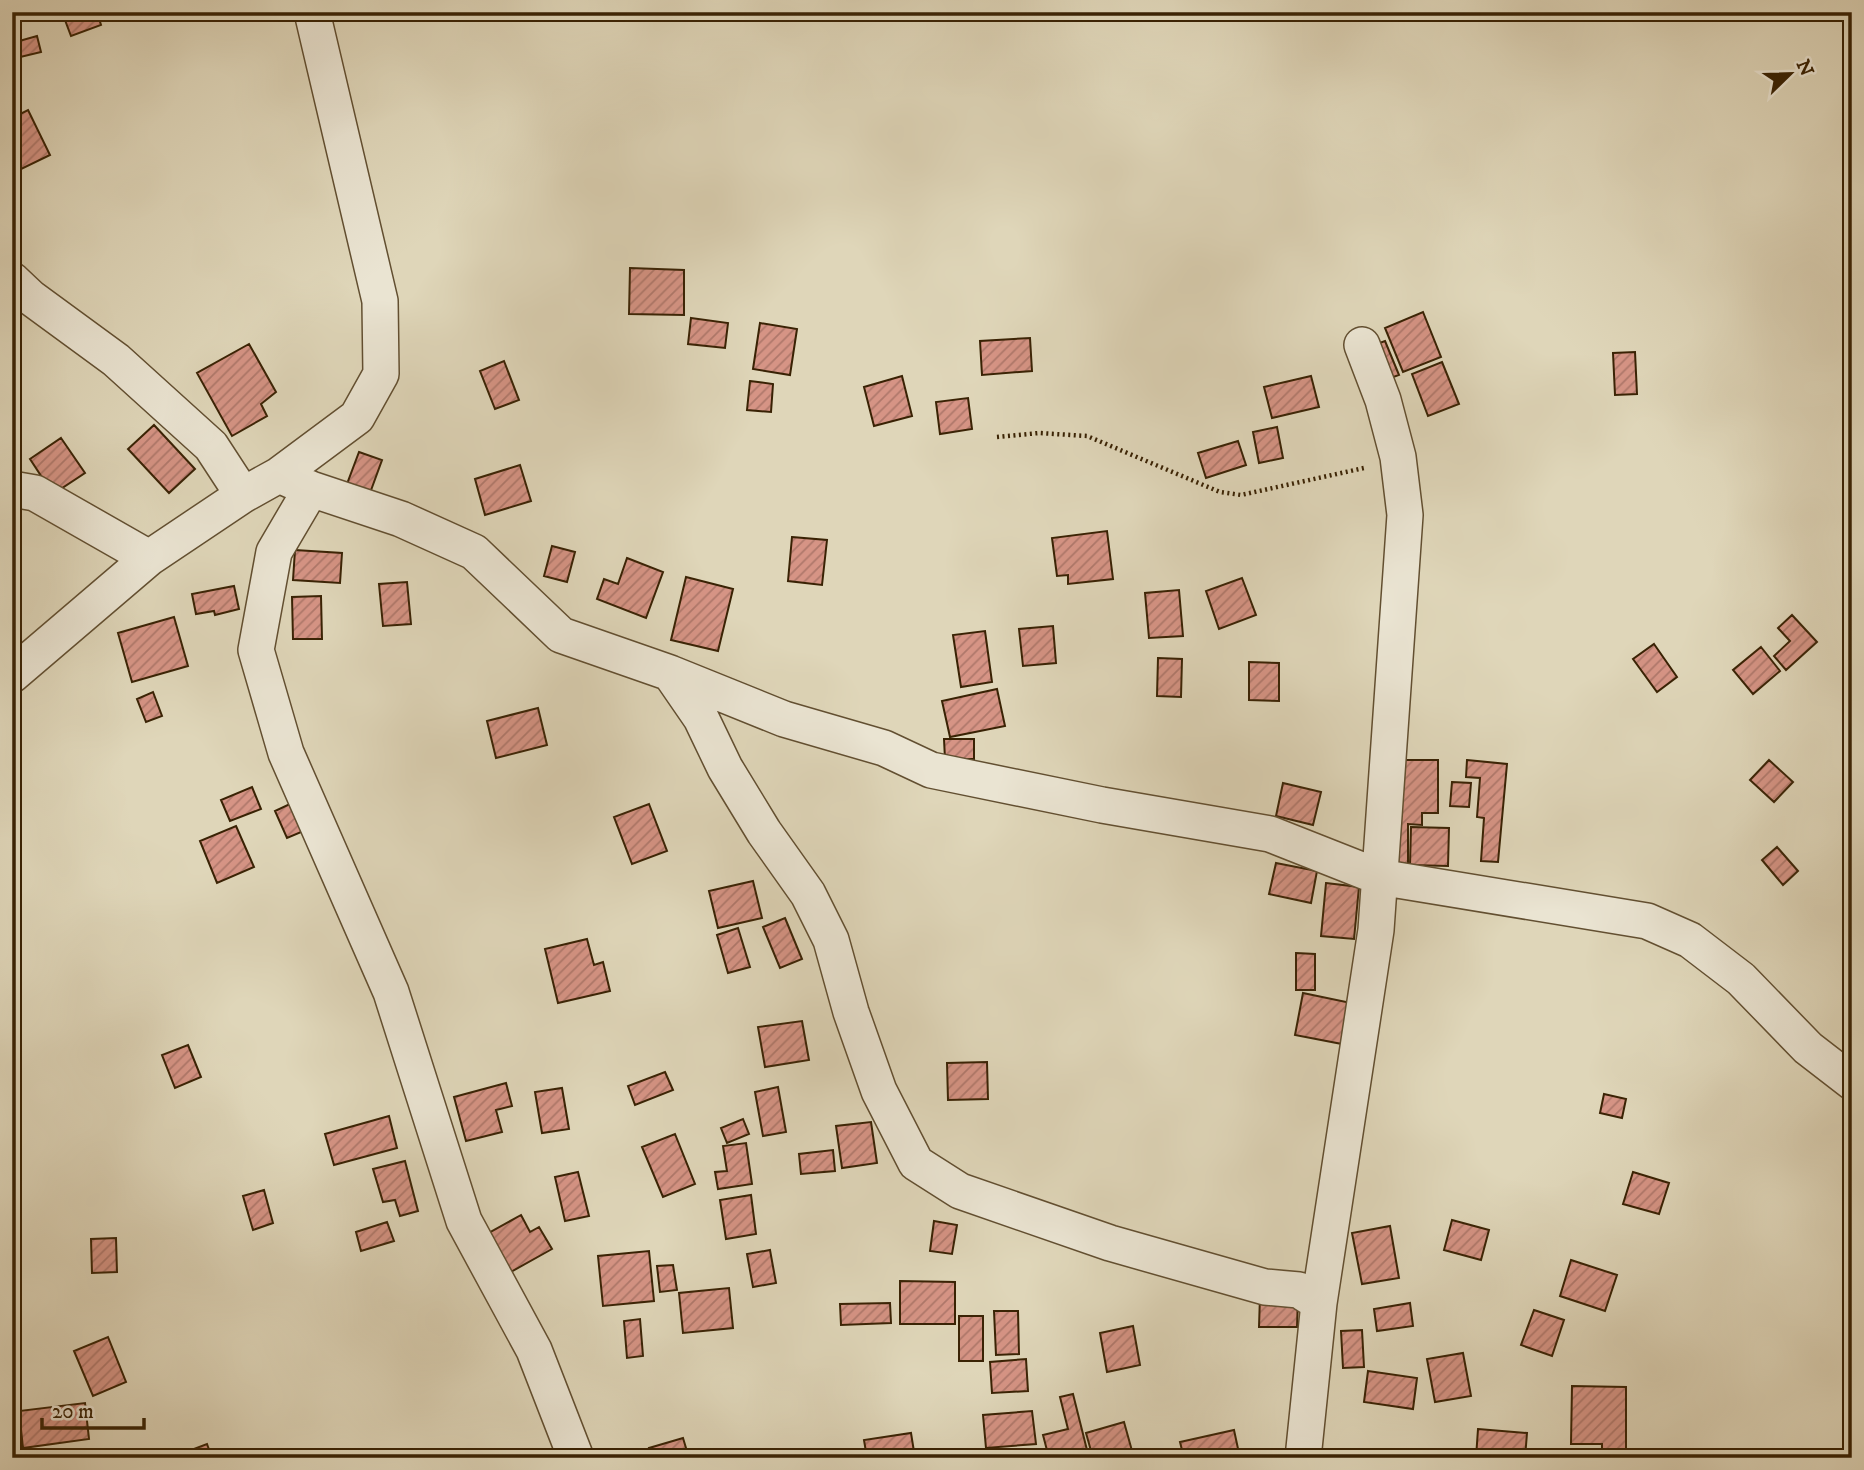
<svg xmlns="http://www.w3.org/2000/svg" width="1864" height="1470" viewBox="0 0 1864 1470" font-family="'IM FELL DW Pica',serif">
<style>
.building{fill:url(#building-hatch);stroke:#392204;stroke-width:2}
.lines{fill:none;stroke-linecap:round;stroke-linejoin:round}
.street-casing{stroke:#624f31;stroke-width:38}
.path{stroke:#392204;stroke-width:4.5;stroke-dasharray:2 3.5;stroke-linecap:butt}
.street{stroke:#eae4d2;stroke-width:35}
</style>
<defs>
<pattern id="building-hatch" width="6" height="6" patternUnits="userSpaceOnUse" patternTransform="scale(1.75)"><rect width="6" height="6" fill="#d69485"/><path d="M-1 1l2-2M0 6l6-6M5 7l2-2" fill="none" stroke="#af786b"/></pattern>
</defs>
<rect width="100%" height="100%" fill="#dfd6b9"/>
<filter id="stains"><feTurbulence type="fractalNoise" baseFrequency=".00286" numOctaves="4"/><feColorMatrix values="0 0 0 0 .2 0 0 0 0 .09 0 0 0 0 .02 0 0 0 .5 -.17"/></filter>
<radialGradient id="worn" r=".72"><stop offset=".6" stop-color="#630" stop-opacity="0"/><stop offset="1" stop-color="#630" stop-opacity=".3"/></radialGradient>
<path class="building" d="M62,12H97L101,25L71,36Z
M37,36L41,52L12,59V43Z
M28,110L50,155L13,173L12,118Z
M630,268L684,270V315L629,314Z
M1423,312L1441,357L1403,372L1385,328Z
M691,318L728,323L725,348L688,344Z
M760,323L797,329L790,375L753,369Z
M1030,338L1032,371L982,375L980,341Z
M1385,341L1399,375L1385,380L1371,346Z
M249,344L276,392L261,404L267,416L232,436L197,373Z
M1635,352L1637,394L1615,395L1613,353Z
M504,361L519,400L495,409L480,371Z
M1442,362L1459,404L1428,416L1412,374Z
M902,376L912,416L874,426L864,387Z
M1311,376L1319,407L1272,418L1264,387Z
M750,381L773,384L771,412L747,410Z
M968,398L972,429L940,434L936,402Z
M154,425L195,469L169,493L128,449Z
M1277,427L1283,458L1259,463L1253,432Z
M61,438L85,473L53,494L30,459Z
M1238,441L1246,465L1206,478L1198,453Z
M359,452L382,460L370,493L347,484Z
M520,465L531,501L485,515L475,479Z
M1107,531L1113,579L1068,584V575L1057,576L1052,538Z
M792,537L827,540L822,585L788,581Z
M552,546L575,552L567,582L544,576Z
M295,550L342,553L340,583L293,580Z
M627,558L663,572L646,618L597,599L604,579L618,584Z
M686,577L733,589L718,651L671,640Z
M1242,578L1256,615L1219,629L1206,591Z
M407,582L411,624L383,626L379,584Z
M234,586L239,609L215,615L214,611L196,614L192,594Z
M1179,590L1183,636L1149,638L1145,593Z
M321,596L322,639H293L292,597Z
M1792,615L1817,642L1786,670L1774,656L1790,641L1778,628Z
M174,617L188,666L132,682L118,633Z
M1053,626L1056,663L1023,666L1019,629Z
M985,631L992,682L961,687L953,635Z
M1654,644L1677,677L1657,692L1633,659Z
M1761,647L1780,671L1753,694L1733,670Z
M1158,658L1182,659L1181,697L1157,696Z
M1249,662L1279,663V701L1249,700Z
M997,689L1005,726L950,737L942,701Z
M153,692L162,716L146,722L137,699Z
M538,708L547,745L496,758L487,721Z
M944,739H974V759H945Z
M1395,760H1438V813H1422V825L1408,824V864H1388Z
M1467,760L1507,764L1498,862L1481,861L1484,818L1477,817L1480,778L1466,777Z
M1769,760L1793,782L1774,802L1750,780Z
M1452,782L1471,783L1469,807L1450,806Z
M1283,783L1321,792L1313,825L1276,816Z
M252,787L261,809L230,821L221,800Z
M294,802L306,830L287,838L275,811Z
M649,804L667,851L632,864L614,817Z
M236,826L254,867L217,883L200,841Z
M1411,827L1449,828L1448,866L1410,865Z
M1777,847L1798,871L1783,885L1762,860Z
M1276,863L1317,871L1311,903L1269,894Z
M753,881L762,918L718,928L709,891Z
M1326,883L1359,887L1354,939L1321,936Z
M785,918L802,959L780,968L763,927Z
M738,928L750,967L728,973L717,935Z
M587,939L594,965L603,962L610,991L558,1003L545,949Z
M1296,953L1315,954V990H1296Z
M1303,993L1351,1003L1342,1044L1295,1035Z
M802,1021L809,1060L765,1067L758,1027Z
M188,1045L201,1077L175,1088L162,1055Z
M987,1062L988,1099L948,1100L947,1063Z
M665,1072L673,1090L635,1105L628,1086Z
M506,1083L512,1106L496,1110L502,1132L466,1141L454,1097Z
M778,1087L786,1132L763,1136L755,1092Z
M562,1088L569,1129L542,1133L535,1092Z
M1604,1094L1626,1099L1622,1118L1600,1113Z
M389,1116L397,1148L334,1165L325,1134Z
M743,1119L749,1134L727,1143L721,1128Z
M871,1122L877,1163L842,1168L836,1126Z
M675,1134L695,1184L663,1197L642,1147Z
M746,1143L752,1184L718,1189L715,1172L727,1171L723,1146Z
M833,1150L835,1171L801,1174L799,1154Z
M405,1161L418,1211L400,1216L395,1200L383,1202L373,1169Z
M578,1172L589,1216L565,1221L555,1177Z
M1633,1172L1669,1183L1659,1214L1623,1204Z
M264,1190L273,1223L253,1230L243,1196Z
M751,1195L756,1234L726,1239L720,1200Z
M521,1215L530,1232L539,1227L552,1249L509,1273L487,1234Z
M1452,1220L1489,1230L1481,1260L1444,1250Z
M934,1221L957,1225L952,1254L930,1251Z
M387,1222L394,1241L361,1251L356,1232Z
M1390,1226L1399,1278L1362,1284L1352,1233Z
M116,1238L117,1272L92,1273L91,1239Z
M770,1250L776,1283L753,1287L747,1254Z
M649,1251L654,1301L603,1306L598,1256Z
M1571,1260L1617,1275L1605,1311L1560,1296Z
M673,1265L677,1290L660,1292L657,1266Z
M900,1281L955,1282V1324H900Z
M729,1288L733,1328L683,1333L679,1293Z
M1260,1296L1298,1297L1297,1327H1259Z
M890,1303L891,1323L841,1325L840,1304Z
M1410,1303L1413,1326L1377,1331L1374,1309Z
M1534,1310L1564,1320L1552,1356L1521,1345Z
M994,1311H1018L1019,1354L996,1355Z
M959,1316H983V1361H959Z
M640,1319L643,1356L627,1358L624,1321Z
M1133,1326L1140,1365L1107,1372L1100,1333Z
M1362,1330L1364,1367L1343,1368L1341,1331Z
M108,1337L126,1382L93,1396L74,1351Z
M1463,1353L1471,1396L1435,1402L1427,1359Z
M1026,1359L1028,1391L992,1393L990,1362Z
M1368,1371L1417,1378L1413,1409L1364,1402Z
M1572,1386L1626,1387V1458H1602V1444H1571Z
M1073,1394L1089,1458H1049L1043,1435L1068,1429L1060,1397Z
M85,1403L89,1439L23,1448L19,1411Z
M1032,1411L1036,1444L986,1448L983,1415Z
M1124,1422L1134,1458H1093L1086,1433Z
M1478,1429L1527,1433L1525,1458H1476Z
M1234,1430L1240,1458H1184L1180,1442Z
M911,1433L915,1458H867L864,1440Z
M683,1438L689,1458H652L649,1448Z
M207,1444L212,1458H194L191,1450Z"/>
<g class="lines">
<defs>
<path id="street" d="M12,280L30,297L116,360L211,446L243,495
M279,475L311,489L401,519L474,552L561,635L670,673L784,719L884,748L931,770L1102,805L1270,834L1379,877L1647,921L1690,940L1741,979L1808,1048L1852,1082
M12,489L35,493L149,558
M311,489L274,552L256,650L286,753L391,992L464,1221L534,1350L576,1458
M670,673L701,718L725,768L764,832L808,894L831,940L851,1012L879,1091L916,1163L960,1191L1110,1243L1265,1287L1299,1290L1319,1303
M12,675L149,558L243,495L279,475L357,417L381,374L380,301L312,12
M1303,1458L1319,1303L1376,930L1405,515L1398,457L1383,400L1362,345"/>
</defs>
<use href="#street" class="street-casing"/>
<path class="path" d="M997,437L1039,433L1087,436L1220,492L1241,495L1364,468"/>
<use href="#street" class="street"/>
</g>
<rect width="1864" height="1470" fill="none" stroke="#dfd6b9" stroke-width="42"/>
<rect x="14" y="14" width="1836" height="1442" fill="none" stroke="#392204" stroke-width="3.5"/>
<rect x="21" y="21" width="1822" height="1428" fill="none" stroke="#392204" stroke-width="2"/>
<g transform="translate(1790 74) rotate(67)" stroke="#eae4d2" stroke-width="5" paint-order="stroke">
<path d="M0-5L12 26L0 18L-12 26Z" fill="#392204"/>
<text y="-10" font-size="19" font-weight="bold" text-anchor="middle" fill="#392204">N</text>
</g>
<path d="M42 1418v10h102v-10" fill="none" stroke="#392204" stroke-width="3.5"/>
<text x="52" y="1418" font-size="21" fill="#392204" stroke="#eae4d2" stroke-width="5" paint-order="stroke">20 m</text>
<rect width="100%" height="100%" filter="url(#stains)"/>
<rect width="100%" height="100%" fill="url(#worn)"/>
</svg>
